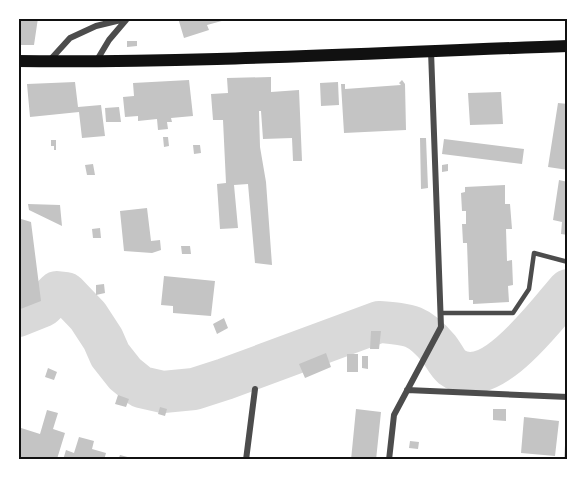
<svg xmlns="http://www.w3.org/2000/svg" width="586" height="478" viewBox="0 0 586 478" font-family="Poppins,sans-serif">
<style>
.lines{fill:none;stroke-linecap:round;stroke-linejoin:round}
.river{stroke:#d9d9d9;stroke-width:42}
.building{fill:#c4c4c4}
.service{stroke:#4c4c4c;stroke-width:4.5}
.minor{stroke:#4c4c4c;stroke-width:6}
.secondary{stroke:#111;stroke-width:12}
.neatline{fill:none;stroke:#111;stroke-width:2}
</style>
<rect width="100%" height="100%" fill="#fff"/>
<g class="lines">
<path class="river" d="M18,316L43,306L57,292L66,293L88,316L103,339L110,355L125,374L141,387L163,392L194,389L225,379L379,322C410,324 419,325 439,349C443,354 447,363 452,367C489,395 547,314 568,290"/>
</g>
<path class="building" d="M18,18H38L34,45H18Z
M178,18H229V19L207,25L209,30L184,38Z
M127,41H137V46L127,47Z
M271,77V92L299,90L302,161H293L292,138L263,139L261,111H259L260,147L266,182L272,265L255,263L248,184L234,185L238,228L220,229L217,184L226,183L223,120H213L211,94L228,93L227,78Z
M189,80L193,116L171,118L172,122H167L168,129L158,130L157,119L138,121V116L125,117L123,97L134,96L133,83Z
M402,80L405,84L406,130L344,133L341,84H345V89L401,85L399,83Z
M75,82L78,107L101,105L105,136L82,138L79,112L30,117L27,84Z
M338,82L339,105L321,106L320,83Z
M501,92L503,124L470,125L468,93Z
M558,103L568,104V170L548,167Z
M119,107L121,122H106L105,108Z
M18,112H21L20,137H18Z
M163,137H168L169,146L164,147Z
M420,138H426L428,188L421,189Z
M444,139L524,149L522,164L442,154Z
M51,140H56V150H54V146H51Z
M193,145H200L201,153L194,154Z
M93,164L95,175H87L85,165Z
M448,164V171L442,172V165Z
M559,180L568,182V235L561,234L562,222L553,220Z
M505,185V204H510L512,229H506L507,261L512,260L513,285L508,286L509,302L473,304V300H469L467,243H463L462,224H466V211H462L461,193L465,192V187Z
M28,204L60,205L62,226L29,210Z
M147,208L151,241L160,240L161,250L152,253L124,251L120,211Z
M18,218L31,222L41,301L18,310V277H21L18,254Z
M100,228L101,238H93L92,229Z
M181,246H190L191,254H182Z
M164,276L215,281L211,316L173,313V306L161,305Z
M104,284L105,293L96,295V285Z
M224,318L228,328L217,334L213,324Z
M371,331H381L379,349H370Z
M326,353L331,367L305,378L299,364Z
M347,354H358V372H347Z
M362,356H368V369L362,368Z
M48,368L57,372L54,380L45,377Z
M118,395L129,399L126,407L115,404Z
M160,407L167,409L165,416L158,414Z
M356,409L381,412L376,460H351Z
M493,409H506V421L493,420Z
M47,410L58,413L53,429L65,433L57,459L18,460V427L40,434Z
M524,417L559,421L555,456L521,453Z
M566,431H568V460H564Z
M79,437L94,441L92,449L106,453L104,460H63L66,450L74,453Z
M410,441L419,442L418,449L409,448Z
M120,455L135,459V460H118Z"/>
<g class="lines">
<path class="service" d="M441,313H513L529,289L534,253L568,262"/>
<path class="minor" d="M50,60L70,38L96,26L129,18
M97,60L109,40L126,20
M407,390L568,397
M246,460L255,389
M389,460L394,415L441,327L431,51"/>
<path class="secondary" d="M18,61C201,63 385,52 568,46"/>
</g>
<rect width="586" height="478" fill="none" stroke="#ffffff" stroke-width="39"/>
<rect x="20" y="20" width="546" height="438" class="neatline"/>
</svg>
